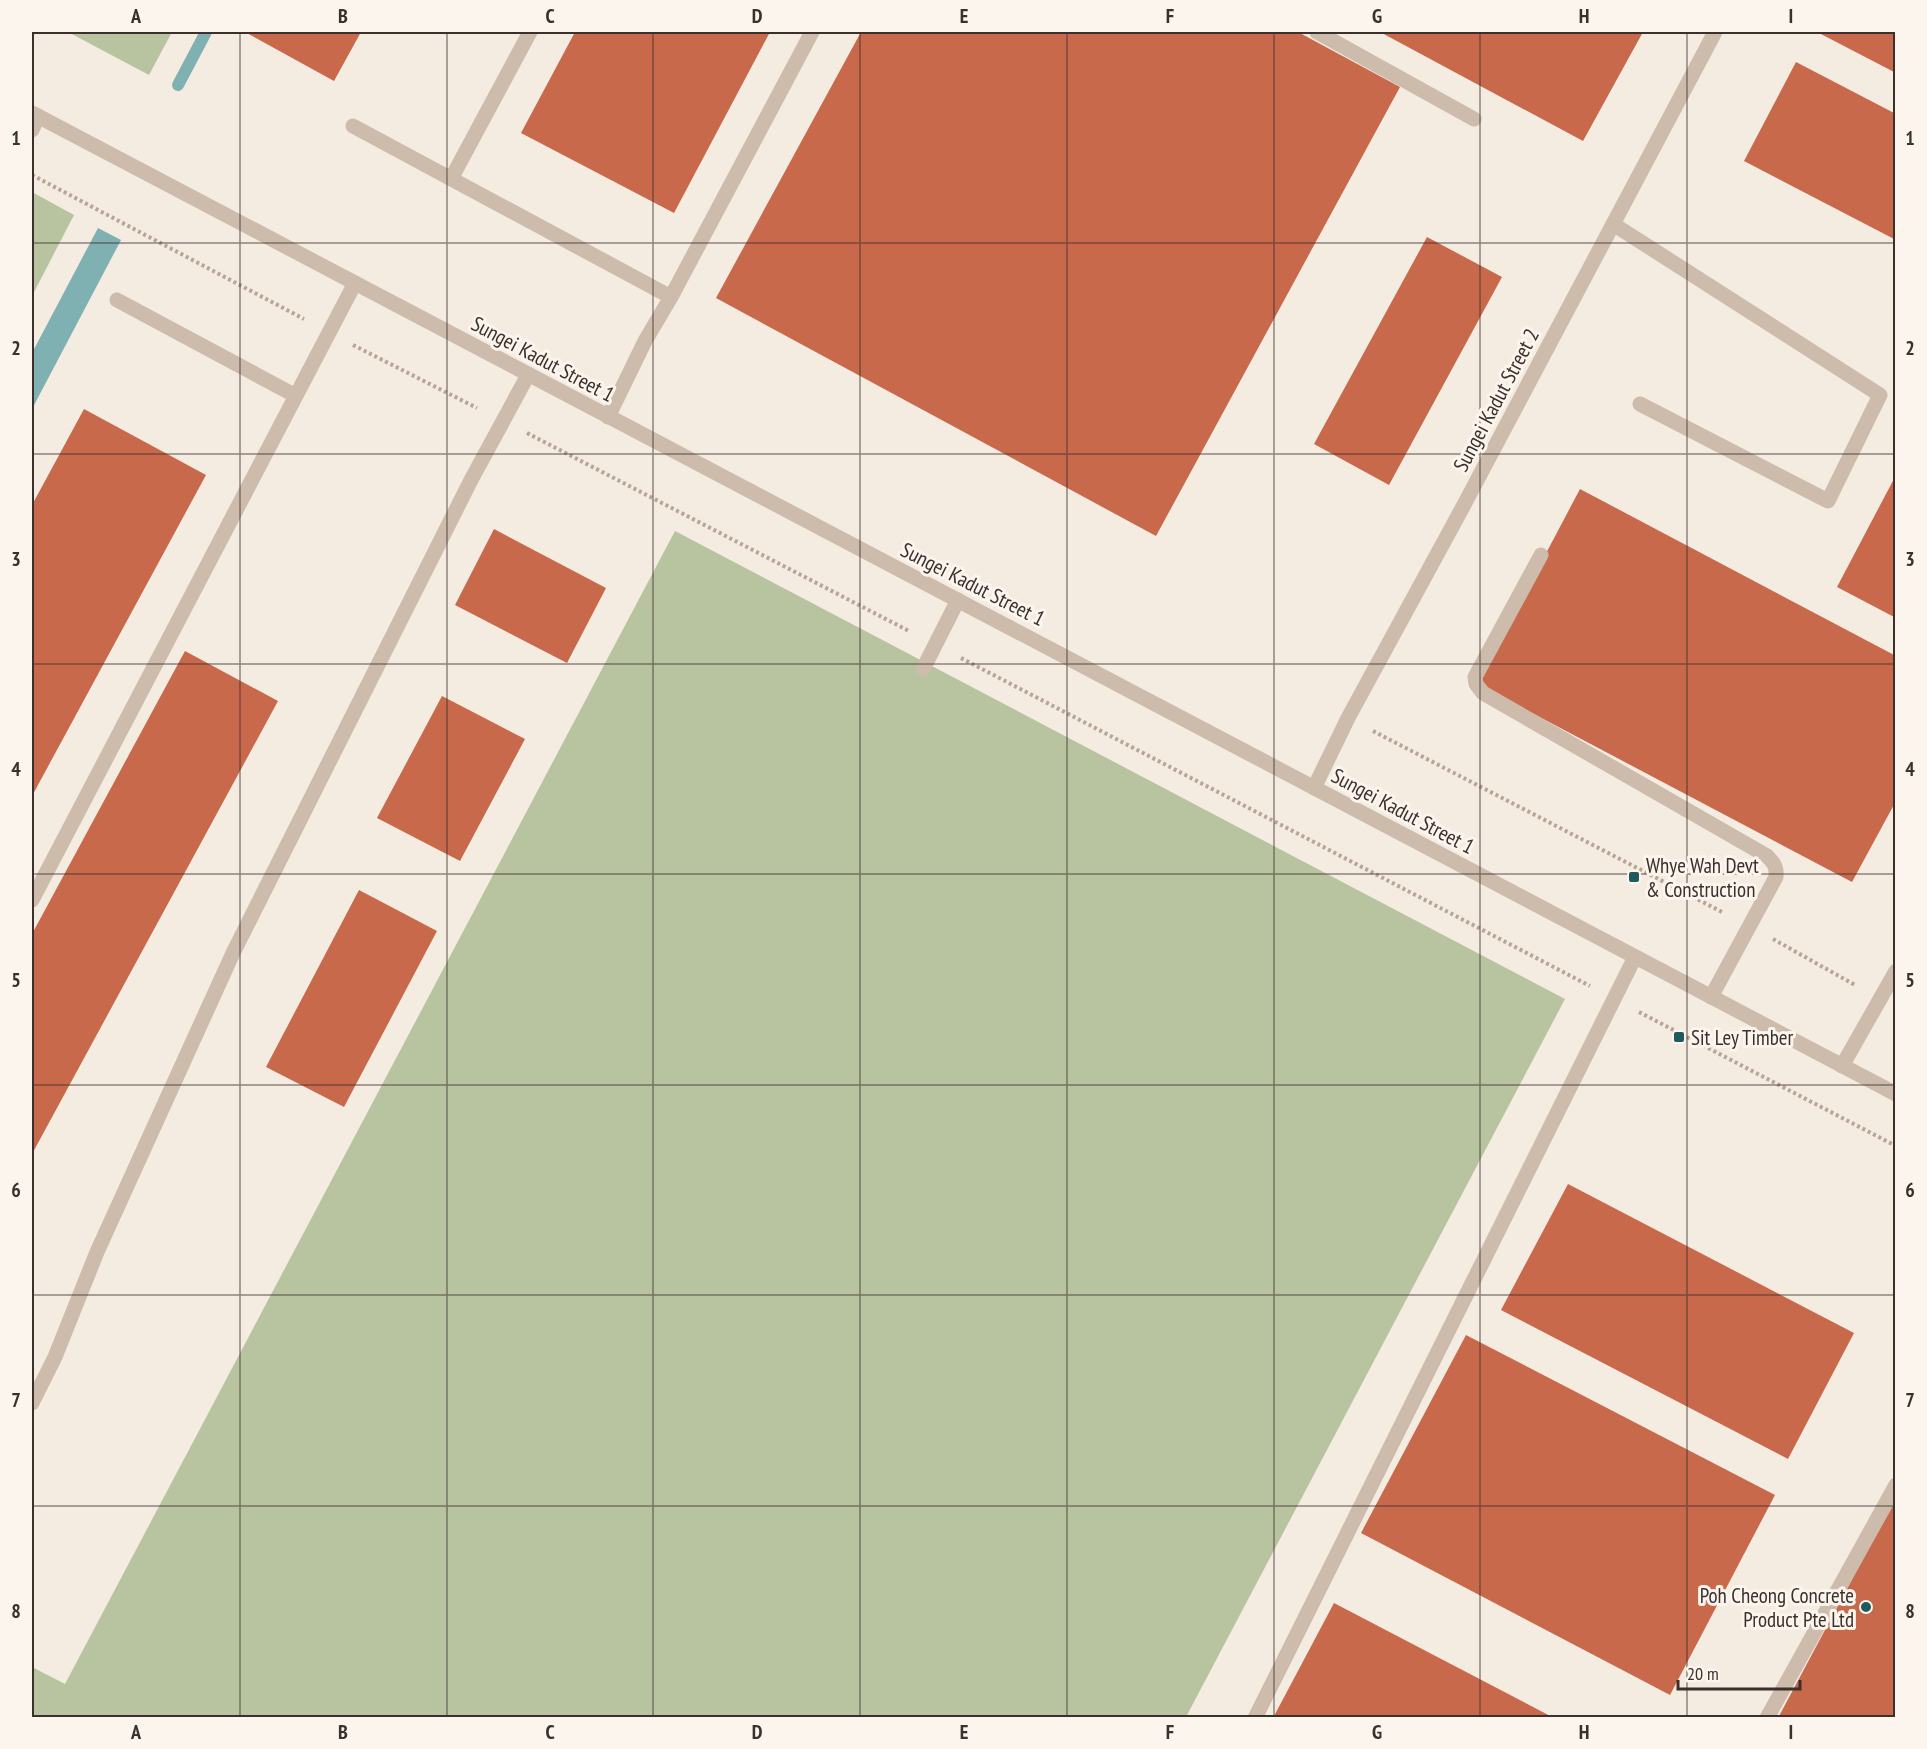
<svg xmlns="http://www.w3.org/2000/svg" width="1927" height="1749" viewBox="0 0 1927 1749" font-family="'PT Sans Narrow',sans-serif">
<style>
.green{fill:#b8c4a0}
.water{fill:#7fb0b2}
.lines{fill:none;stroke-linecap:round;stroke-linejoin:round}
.stream{stroke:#7fb0b2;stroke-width:12}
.building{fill:#c8694b}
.path{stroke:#b9a596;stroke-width:4;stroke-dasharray:3 3;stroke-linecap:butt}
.service{stroke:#cdbbac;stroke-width:15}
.minor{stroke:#cdbbac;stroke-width:15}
.tertiary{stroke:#cdbbac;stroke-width:15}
.grid{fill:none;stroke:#3b302b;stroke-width:1.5;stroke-opacity:0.55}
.poi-dot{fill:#1f5a5e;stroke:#fbf5ee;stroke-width:2}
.labels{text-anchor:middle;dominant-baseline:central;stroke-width:6;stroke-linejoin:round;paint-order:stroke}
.street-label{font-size:21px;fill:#3b302b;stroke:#fbf5ee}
.poi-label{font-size:21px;fill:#3b302b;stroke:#fbf5ee;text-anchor:start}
.neatline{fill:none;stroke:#3b302b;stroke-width:2}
.grid-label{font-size:20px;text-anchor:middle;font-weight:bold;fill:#3b302b}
</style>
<rect width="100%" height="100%" fill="#f4ebe1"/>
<path class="green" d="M68,32H172L149,75Z
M32,192L74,215L32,296Z
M675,531L1565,999L1186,1717L32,1718V1667L65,1684Z"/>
<path class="water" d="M98,228L121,240L32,409V353Z"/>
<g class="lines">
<path class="stream" d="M178,85L206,32"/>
</g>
<path class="building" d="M245,32H361L334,81Z
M575,32H770L674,213L521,133Z
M861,32H1298L1400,87L1156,536L716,298Z
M1380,32H1643L1583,141Z
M1817,32H1896V73Z
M1796,62L1896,114V240L1744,161Z
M1427,237L1502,277L1389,485L1314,444Z
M84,409L206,475L32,796V505Z
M1896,475V618L1837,587Z
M1580,489L1896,656V801L1852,882L1477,684Z
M494,529L606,588L567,663L455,605Z
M185,651L278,701L32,1154V934Z
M442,696L525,739L460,861L377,818Z
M359,890L437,931L344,1107L266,1067Z
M1568,1184L1854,1333L1788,1459L1501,1310Z
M1466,1335L1775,1495L1670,1695L1361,1533Z
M1896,1497V1718H1778Z
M1334,1603L1554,1718H1273Z"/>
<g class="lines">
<path class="path" d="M32,175L304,319
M353,345L477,408
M527,433L909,631
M961,658L1590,986
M1373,731L1724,913
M1773,939L1855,985
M1639,1012L1896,1146"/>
<path class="service" d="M1317,32L1474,119
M353,126L671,297
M32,130L38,116
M451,179L530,32
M1613,224L1880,395L1828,501L1640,404
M117,300L296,396
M608,417L645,341L671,297L812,32
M1541,555L1475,677L1476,684L1483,693L1767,856C1774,863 1777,867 1776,877L1711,997
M923,669L958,600
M32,900L355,283
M1842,1066L1896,971
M32,1403L55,1357L97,1252L233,953L471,480L528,375
M1255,1718L1635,957
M1767,1718L1896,1485"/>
<path class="minor" d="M1314,788L1348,718L1465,503L1715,32"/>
<path class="tertiary" d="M32,113L1896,1094"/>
</g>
<path class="grid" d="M240,32V1718M447,32V1718M653,32V1718M860,32V1718M1067,32V1718M1274,32V1718M1480,32V1718M1687,32V1718M32,243H1896M32,454H1896M32,664H1896M32,874H1896M32,1085H1896M32,1295H1896M32,1506H1896"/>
<g class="poi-dot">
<rect x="1628" y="871" width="12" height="12" rx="3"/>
<rect x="1673" y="1031" width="12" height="12" rx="3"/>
<circle cx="1866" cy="1607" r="6"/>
</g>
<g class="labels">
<g class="street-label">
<text transform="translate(543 359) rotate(28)">Sungei Kadut Street 1</text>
<text transform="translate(1496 400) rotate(-62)">Sungei Kadut Street 2</text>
<text transform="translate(973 584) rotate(27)">Sungei Kadut Street 1</text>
<text transform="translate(1403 811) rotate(28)">Sungei Kadut Street 1</text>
</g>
<g class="poi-label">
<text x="1646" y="865">Whye Wah Devt<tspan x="1646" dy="24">&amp; Construction</tspan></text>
<text x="1691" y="1037">Sit Ley Timber</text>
<text x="1854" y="1595" text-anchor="end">Poh Cheong Concrete<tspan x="1854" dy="24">Product Pte Ltd</tspan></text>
</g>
</g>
<rect width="1927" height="1749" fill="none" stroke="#fbf5ee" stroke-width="66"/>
<path d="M1678 1680v9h122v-9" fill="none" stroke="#3b302b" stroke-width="3"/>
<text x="1687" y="1680" font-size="18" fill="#3b302b" stroke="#fbf5ee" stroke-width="4.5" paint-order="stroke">20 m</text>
<rect x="33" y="33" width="1861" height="1683" class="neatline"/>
<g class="grid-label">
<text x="136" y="23">A</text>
<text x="343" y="23">B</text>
<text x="550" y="23">C</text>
<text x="757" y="23">D</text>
<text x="964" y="23">E</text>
<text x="1170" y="23">F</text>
<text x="1377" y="23">G</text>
<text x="1584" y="23">H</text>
<text x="1791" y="23">I</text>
<text x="16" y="145">1</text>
<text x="1910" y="145">1</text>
<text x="16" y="355">2</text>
<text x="1910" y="355">2</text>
<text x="16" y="566">3</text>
<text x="1910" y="566">3</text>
<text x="16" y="776">4</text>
<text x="1910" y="776">4</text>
<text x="16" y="987">5</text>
<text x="1910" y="987">5</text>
<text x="16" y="1197">6</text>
<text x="1910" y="1197">6</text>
<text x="16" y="1407">7</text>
<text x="1910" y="1407">7</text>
<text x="16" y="1618">8</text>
<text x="1910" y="1618">8</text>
<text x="136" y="1739">A</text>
<text x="343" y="1739">B</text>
<text x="550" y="1739">C</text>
<text x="757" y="1739">D</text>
<text x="964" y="1739">E</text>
<text x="1170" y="1739">F</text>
<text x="1377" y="1739">G</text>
<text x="1584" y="1739">H</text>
<text x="1791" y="1739">I</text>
</g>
</svg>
